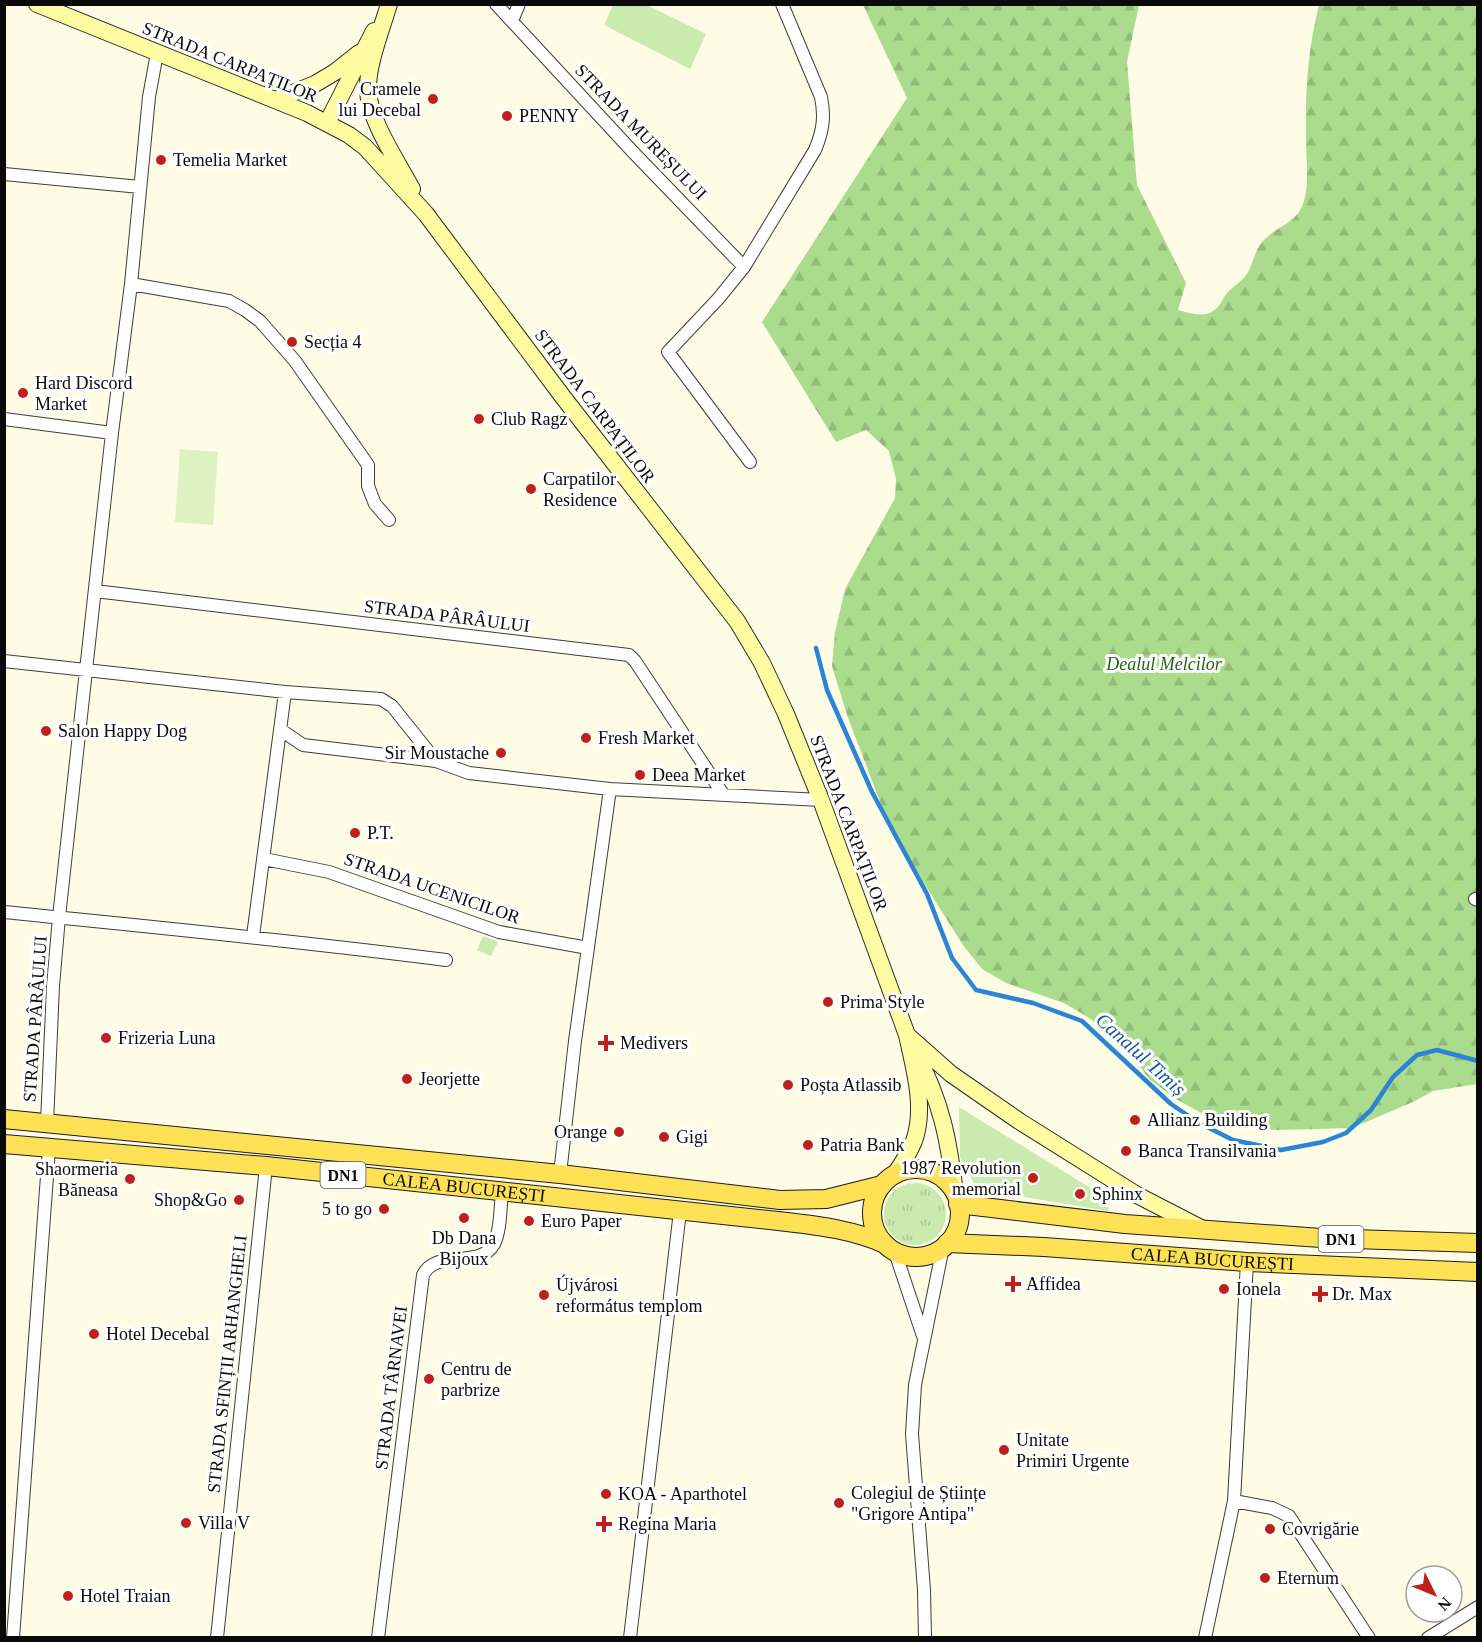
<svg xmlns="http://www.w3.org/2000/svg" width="1482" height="1642" viewBox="0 0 1482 1642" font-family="'Times New Roman',serif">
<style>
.grass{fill:url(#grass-tufts)}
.forest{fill:url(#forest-firs)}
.park{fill:#caeaaf}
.pitch{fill:#ddf1c1}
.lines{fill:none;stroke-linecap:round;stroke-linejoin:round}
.stream{stroke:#2c85d4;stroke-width:4.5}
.street-casing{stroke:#3d3d3d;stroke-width:14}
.secondary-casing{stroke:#2c2c2c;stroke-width:18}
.primary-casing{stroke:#1b1b1b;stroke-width:20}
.street{stroke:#fff;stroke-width:12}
.secondary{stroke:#fffba1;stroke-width:16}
.primary{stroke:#ffe156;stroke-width:18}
.poi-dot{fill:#bf201c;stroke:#fff;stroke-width:2}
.labels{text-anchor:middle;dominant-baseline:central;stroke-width:6;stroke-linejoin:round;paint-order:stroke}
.shield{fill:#fff;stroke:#545454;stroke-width:1.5}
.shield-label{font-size:16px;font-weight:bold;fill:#0a0a0a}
.street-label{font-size:18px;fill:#0a0a0a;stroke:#fff}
.poi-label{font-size:18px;fill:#0a0a0a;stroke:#fff;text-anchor:start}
.park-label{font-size:18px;font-style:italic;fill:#236318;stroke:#fff}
.water-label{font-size:20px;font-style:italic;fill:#0f569f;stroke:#fff}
</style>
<defs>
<pattern id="grass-tufts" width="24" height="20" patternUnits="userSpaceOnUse" patternTransform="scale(1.5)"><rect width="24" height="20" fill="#caeaaf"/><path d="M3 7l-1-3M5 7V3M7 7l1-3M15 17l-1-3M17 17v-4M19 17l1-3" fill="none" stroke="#acc795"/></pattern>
<pattern id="forest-firs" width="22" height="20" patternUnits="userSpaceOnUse" patternTransform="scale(1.5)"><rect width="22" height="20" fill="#abdc8e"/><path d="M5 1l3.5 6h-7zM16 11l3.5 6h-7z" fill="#92bb79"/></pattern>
</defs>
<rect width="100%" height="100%" fill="#fffce6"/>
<path class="grass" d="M884 1214a31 31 0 1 1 62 0a31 31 0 1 1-62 0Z"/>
<path class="forest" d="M863,5H1139L1127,62L1137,185L1186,283L1178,310C1189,313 1203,318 1213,311C1221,306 1222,299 1227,293C1234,285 1245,280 1249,270C1254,260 1255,250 1263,241C1280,223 1299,224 1305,197C1309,177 1306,157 1306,137C1305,92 1308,48 1319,5H1477V1084L1433,1091L1413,1102L1352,1128L1278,1130L1249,1128L1225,1122L1203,1114L1176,1099L1149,1079L1131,1054L1110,1033L1086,1016L1064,1003L1006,983L982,969L963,945L892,833L848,718L832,666L835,632L845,589L895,498L896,479L889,451L866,430L836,442L762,322L907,98Z"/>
<path class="park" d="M613,5H647L706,34L690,69L604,25Z
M483,936L498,942L491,956L477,950Z
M959,1107L1110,1200L1108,1211L977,1189L960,1157Z"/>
<path class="pitch" d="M180,449L218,452L213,525L175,522Z"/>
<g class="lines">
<path class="stream" d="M816,648L827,690L872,792L927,894L952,958L976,990L1033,1003L1082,1021L1171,1104L1199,1123L1233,1140L1281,1150L1323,1142L1346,1133L1371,1110L1393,1077L1417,1055L1437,1050L1478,1061"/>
<defs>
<path id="street" d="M496,4L632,151L744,267
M512,21L519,4
M4,174L140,187
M131,284L229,301L245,310L260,321L295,361L368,465V486L375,504L389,520
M4,419L112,433
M750,462L668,352L718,299L744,267L815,150C823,131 825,117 821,97L782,4
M95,591L629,655L635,661L723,794
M4,661L285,692L381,699L392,706L436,761
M281,730L303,745L436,761L469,773L610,789L821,800
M264,859L329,872L499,932L588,948
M1475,899L1478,900
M4,912C152,927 299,941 446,960
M253,936L285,692
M47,1123L53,986L59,917L112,433L131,284L149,97L157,53
M560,1174L575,1041L610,789
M895,1252L923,1336
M1234,1501L1272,1508L1289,1516L1369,1638
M13,1638L49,1149
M217,1638L266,1166
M378,1638L423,1275C436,1248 479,1270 494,1244C501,1230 500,1208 502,1193
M630,1638L680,1211
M925,1638L924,1590L912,1434L915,1385L943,1247
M1205,1638L1234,1501L1247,1262
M1428,1638L1478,1607"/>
<path id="secondary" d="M37,4L307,113L349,135L365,147L426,214L563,397L737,621L762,663L786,714L821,800L907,1035C914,1068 926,1108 914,1141C909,1153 902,1164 895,1174
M389,4C382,28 368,63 368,87C367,118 398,162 412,189
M275,100L315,84L335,72L359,53
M327,123L374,31
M907,1035L951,1074L1019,1121L1137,1195L1201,1228
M915,1052C941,1100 949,1140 955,1194"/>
<g id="primary">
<path d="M4,1119L560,1174L780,1200L826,1199L882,1185"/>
<path id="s1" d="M4,1144L266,1166L787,1222C821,1226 853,1230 885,1244"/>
<circle cx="916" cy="1213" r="44"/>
<path d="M958,1204L1125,1224L1321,1238L1478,1243"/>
<path id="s2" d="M947,1243L1044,1247L1247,1262L1478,1272"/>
</g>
</defs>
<use href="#street" class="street-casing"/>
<use href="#secondary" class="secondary-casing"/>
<use href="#primary" class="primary-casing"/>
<use href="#street" class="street"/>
<use href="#secondary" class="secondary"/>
<use href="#primary" class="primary"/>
</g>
<g class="poi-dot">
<circle cx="433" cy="99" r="6"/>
<circle cx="507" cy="116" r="6"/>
<circle cx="161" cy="160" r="6"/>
<circle cx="292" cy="342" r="6"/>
<circle cx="23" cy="393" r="6"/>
<circle cx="479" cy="419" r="6"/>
<circle cx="531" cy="489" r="6"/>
<circle cx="46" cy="731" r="6"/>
<circle cx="586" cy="738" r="6"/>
<circle cx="501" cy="753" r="6"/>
<circle cx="640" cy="775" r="6"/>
<circle cx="355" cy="833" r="6"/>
<circle cx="828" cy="1002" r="6"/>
<circle cx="106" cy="1038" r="6"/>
<path d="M603 1034h6v6h6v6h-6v6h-6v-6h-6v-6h6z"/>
<circle cx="407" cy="1079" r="6"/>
<circle cx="788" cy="1085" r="6"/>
<circle cx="1135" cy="1120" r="6"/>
<circle cx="619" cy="1132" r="6"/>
<circle cx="664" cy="1137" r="6"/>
<circle cx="808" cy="1145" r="6"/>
<circle cx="1126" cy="1151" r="6"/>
<circle cx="1033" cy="1178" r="6"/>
<circle cx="130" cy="1179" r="6"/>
<circle cx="1080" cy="1194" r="6"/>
<circle cx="239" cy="1200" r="6"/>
<circle cx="384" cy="1209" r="6"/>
<circle cx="464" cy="1218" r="6"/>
<circle cx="529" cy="1221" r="6"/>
<path d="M1010 1275h6v6h6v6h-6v6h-6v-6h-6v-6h6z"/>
<circle cx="1224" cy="1289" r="6"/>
<path d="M1317 1285h6v6h6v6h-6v6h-6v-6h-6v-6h6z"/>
<circle cx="544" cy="1295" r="6"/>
<circle cx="94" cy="1334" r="6"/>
<circle cx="429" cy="1379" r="6"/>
<circle cx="1004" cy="1450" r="6"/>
<circle cx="606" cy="1494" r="6"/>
<circle cx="839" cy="1503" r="6"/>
<circle cx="186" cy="1523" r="6"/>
<path d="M601 1515h6v6h6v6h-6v6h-6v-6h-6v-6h6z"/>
<circle cx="1270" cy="1529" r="6"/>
<circle cx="1265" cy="1578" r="6"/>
<circle cx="68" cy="1596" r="6"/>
</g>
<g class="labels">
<g class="shield">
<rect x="320.5" y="1162" width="45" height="26" rx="4.5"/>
<rect x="1318.5" y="1226" width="45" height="26" rx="4.5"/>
</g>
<g class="shield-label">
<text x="343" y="1175">DN1</text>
<text x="1341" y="1239">DN1</text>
</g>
<g class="street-label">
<text transform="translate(230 62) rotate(22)">STRADA CARPAȚILOR</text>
<text transform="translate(641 132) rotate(46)">STRADA MUREȘULUI</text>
<text transform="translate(595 406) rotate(53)">STRADA CARPAȚILOR</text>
<text transform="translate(447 616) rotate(7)">STRADA PÂRÂULUI</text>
<text transform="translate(849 823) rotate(69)">STRADA CARPAȚILOR</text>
<text transform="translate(432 888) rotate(19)">STRADA UCENICILOR</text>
<text transform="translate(35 1019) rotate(-86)">STRADA PÂRÂULUI</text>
<text stroke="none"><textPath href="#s1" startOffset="462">CALEA BUCUREȘTI</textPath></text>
<text stroke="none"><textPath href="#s2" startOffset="266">CALEA BUCUREȘTI</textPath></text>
<text transform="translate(227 1364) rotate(-84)">STRADA SFINȚII ARHANGHELI</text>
<text transform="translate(391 1388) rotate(-83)">STRADA TÂRNAVEI</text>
</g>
<g class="poi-label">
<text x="421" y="89" text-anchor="end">Cramele<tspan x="421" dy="21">lui Decebal</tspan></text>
<text x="519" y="116">PENNY</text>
<text x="173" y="160">Temelia Market</text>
<text x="304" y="342">Secția 4</text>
<text x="35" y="383">Hard Discord<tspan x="35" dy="21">Market</tspan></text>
<text x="491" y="419">Club Ragz</text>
<text x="543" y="479">Carpatilor<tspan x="543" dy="21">Residence</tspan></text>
<text x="58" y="731">Salon Happy Dog</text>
<text x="598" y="738">Fresh Market</text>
<text x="489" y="753" text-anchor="end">Sir Moustache</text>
<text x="652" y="775">Deea Market</text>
<text x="367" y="833">P.T.</text>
<text x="840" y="1002">Prima Style</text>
<text x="118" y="1038">Frizeria Luna</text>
<text x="620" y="1043">Medivers</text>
<text x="419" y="1079">Jeorjette</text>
<text x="800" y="1085">Poșta Atlassib</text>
<text x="1147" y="1120">Allianz Building</text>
<text x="607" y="1132" text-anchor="end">Orange</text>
<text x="676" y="1137">Gigi</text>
<text x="820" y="1145">Patria Bank</text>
<text x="1138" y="1151">Banca Transilvania</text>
<text x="1021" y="1168" text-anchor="end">1987 Revolution<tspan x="1021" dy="21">memorial</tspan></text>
<text x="118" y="1169" text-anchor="end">Shaormeria<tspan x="118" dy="21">Băneasa</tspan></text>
<text x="1092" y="1194">Sphinx</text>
<text x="227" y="1200" text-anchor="end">Shop&amp;Go</text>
<text x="372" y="1209" text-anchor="end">5 to go</text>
<text x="541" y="1221">Euro Paper</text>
<text x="464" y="1238" text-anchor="middle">Db Dana<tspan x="464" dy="21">Bijoux</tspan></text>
<text x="1026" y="1284">Affidea</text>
<text x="556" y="1285">Újvárosi<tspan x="556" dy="21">református templom</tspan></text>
<text x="1236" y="1289">Ionela</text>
<text x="1332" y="1294">Dr. Max</text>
<text x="106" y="1334">Hotel Decebal</text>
<text x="441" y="1369">Centru de<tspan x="441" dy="21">parbrize</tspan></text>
<text x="1016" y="1440">Unitate<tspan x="1016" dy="21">Primiri Urgente</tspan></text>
<text x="851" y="1493">Colegiul de Științe<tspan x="851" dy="21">"Grigore Antipa"</tspan></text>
<text x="618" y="1494">KOA - Aparthotel</text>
<text x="198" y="1523">Villa V</text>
<text x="618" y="1524">Regina Maria</text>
<text x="1282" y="1529">Covrigărie</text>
<text x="1277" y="1578">Eternum</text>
<text x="80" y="1596">Hotel Traian</text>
</g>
<g class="park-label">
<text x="1164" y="664">Dealul Melcilor</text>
</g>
<g class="water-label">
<text transform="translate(1141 1054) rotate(42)">Canalul Timiș</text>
</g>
</g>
<rect width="1482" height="1642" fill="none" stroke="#0a0a0a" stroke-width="12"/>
<g transform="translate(1434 1594) rotate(133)"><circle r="28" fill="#ffffff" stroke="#9d9d9d" stroke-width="1.5"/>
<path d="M0-4.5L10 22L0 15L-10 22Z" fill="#bf201c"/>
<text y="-9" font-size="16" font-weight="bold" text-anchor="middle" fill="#0a0a0a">N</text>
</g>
</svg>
